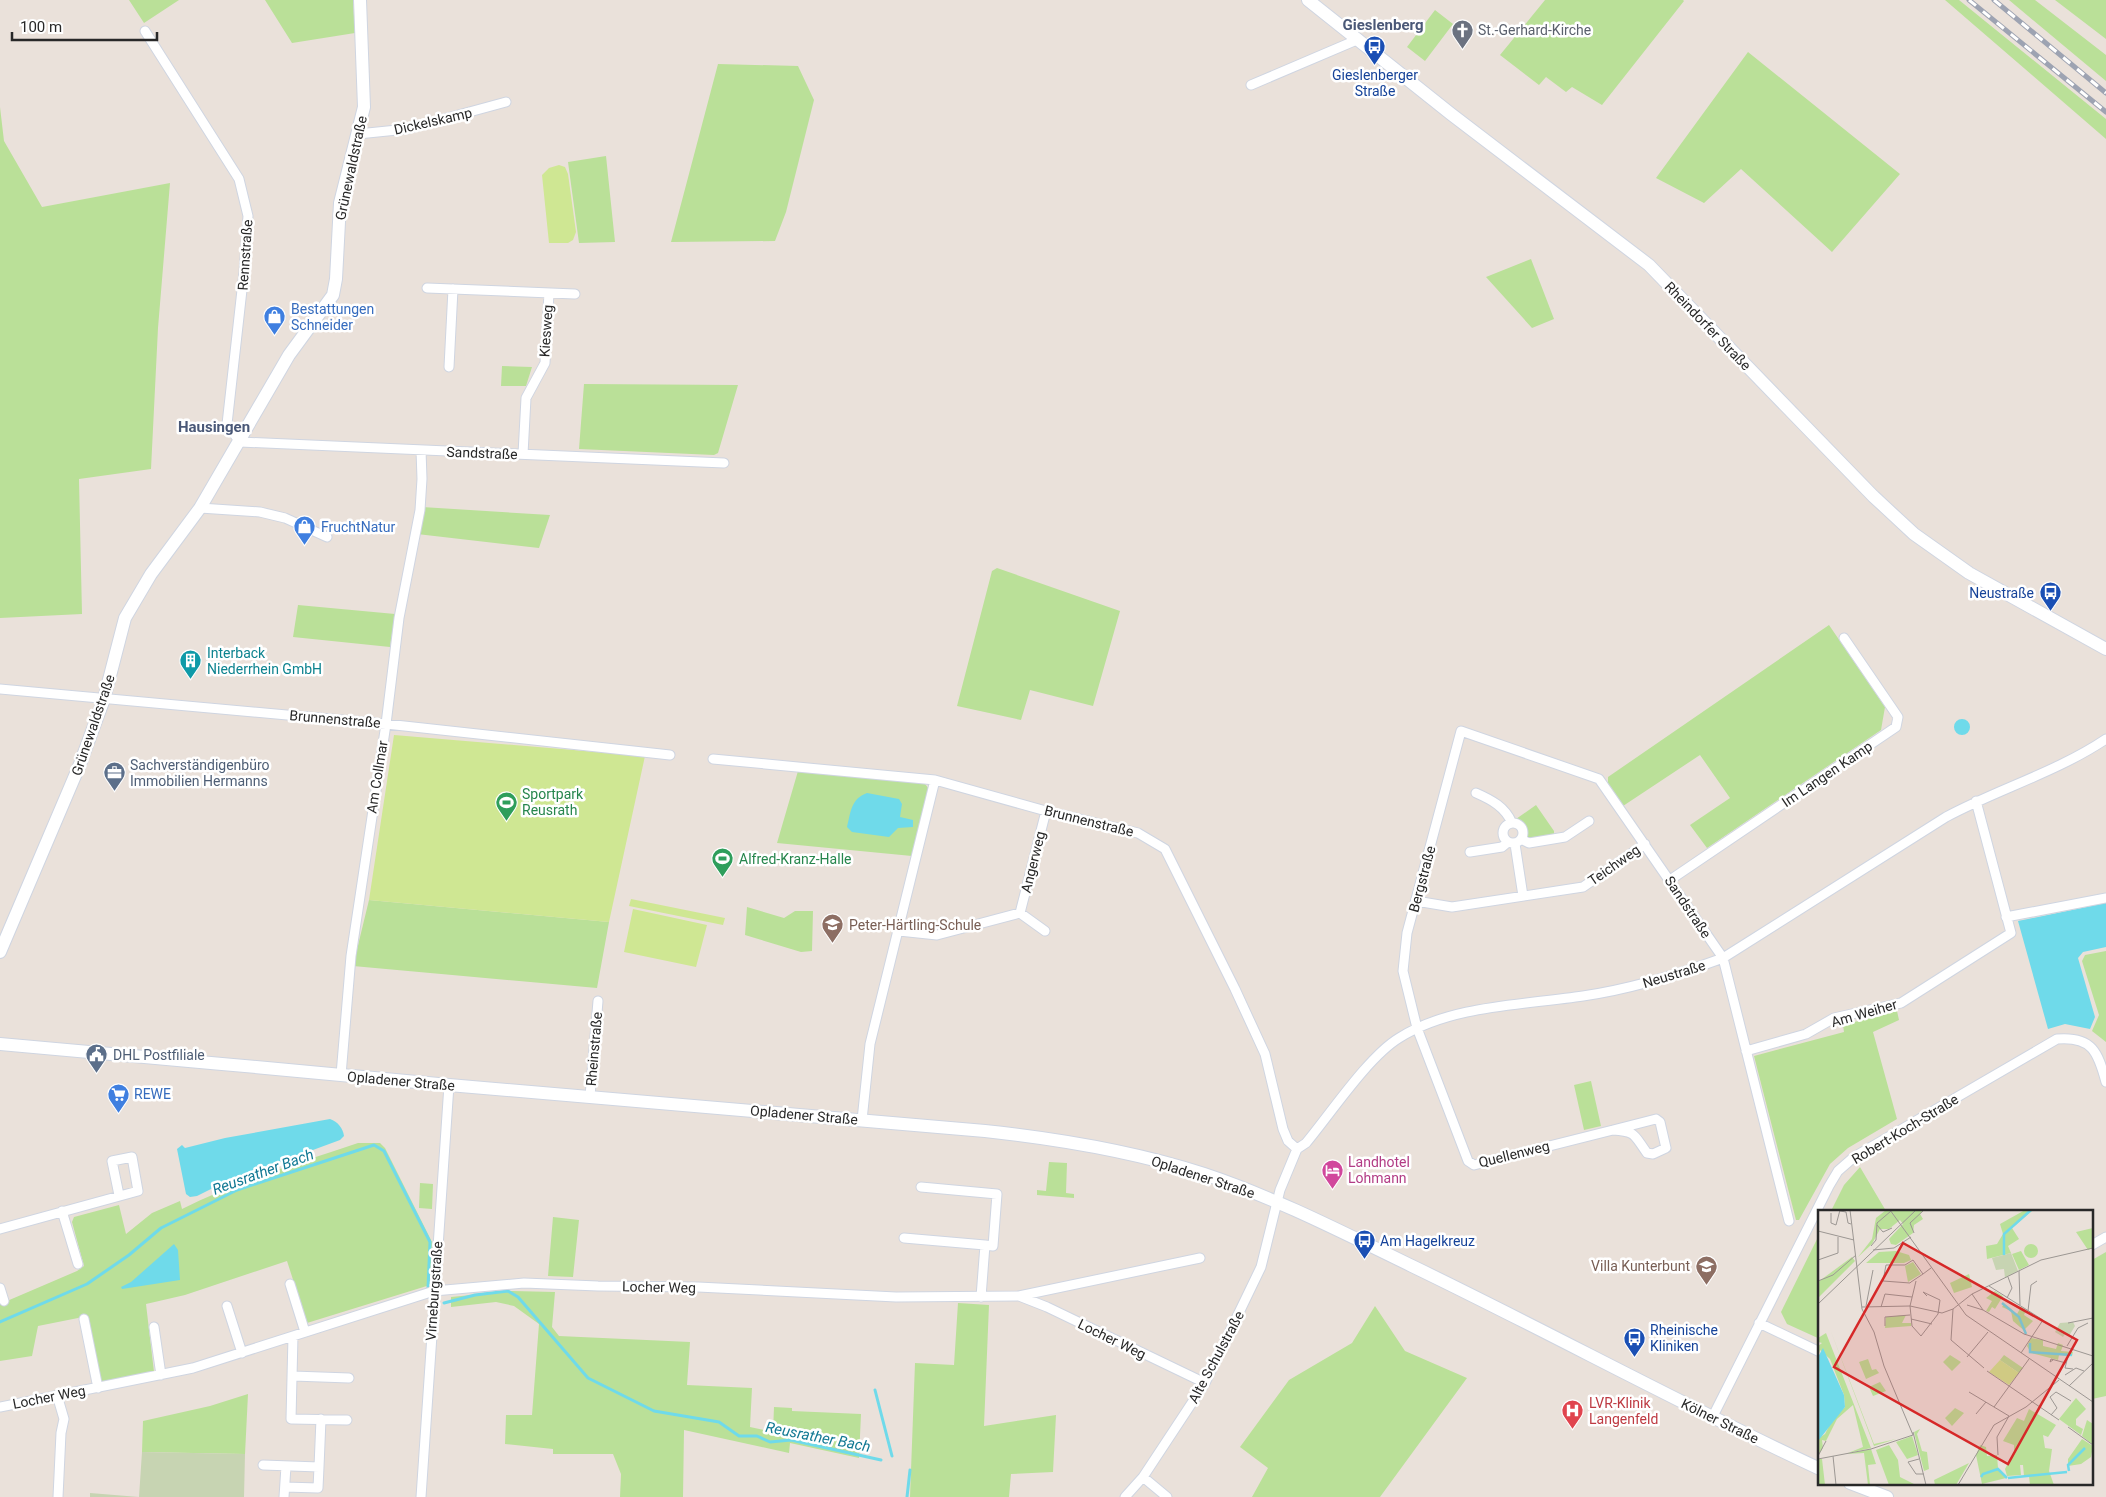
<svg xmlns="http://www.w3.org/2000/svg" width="2106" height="1497" viewBox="0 0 2106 1497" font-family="Roboto,sans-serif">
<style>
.green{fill:#bae098}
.cemetery{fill:#c7d4b2}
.pitch{fill:#cfe793}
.water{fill:#6fdaea}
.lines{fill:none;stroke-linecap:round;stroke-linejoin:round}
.stream{stroke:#6fdaea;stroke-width:3}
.street-casing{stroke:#cfd5e1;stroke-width:11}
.secondary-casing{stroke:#cfd5e1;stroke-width:14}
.street{stroke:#fff;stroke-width:9}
.secondary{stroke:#fff;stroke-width:12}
.rail-casing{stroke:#9da3b2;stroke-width:5}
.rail{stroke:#fff;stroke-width:3;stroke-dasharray:9;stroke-linecap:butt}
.labels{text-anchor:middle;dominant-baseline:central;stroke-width:5;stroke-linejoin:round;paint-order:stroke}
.worship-label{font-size:14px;fill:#5b616d;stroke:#fff;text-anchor:start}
.transit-label{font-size:14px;fill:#164399;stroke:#fff;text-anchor:start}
.street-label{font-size:14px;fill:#282828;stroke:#fff}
.shop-label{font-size:14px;fill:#366cbe;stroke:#fff;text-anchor:start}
.culture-label{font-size:14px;fill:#0d838f;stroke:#fff;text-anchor:start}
.service-label{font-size:14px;fill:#4e5e75;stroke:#fff;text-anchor:start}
.leisure-label{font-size:14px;fill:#27864d;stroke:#fff;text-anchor:start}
.education-label{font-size:14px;fill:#785e54;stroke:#fff;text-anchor:start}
.hotel-label{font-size:14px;fill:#b23c85;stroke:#fff;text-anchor:start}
.health-label{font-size:14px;fill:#be3a42;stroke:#fff;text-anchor:start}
.neighbourhood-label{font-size:15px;font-weight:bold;fill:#4a5877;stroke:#fff}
.water-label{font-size:15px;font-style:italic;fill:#117893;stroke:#fff}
.inset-river{fill:none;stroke:#6fdaea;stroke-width:2.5}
.inset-road{fill:none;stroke:#9c9793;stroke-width:1}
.view{fill:#d62828;fill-opacity:0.15;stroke:#d62828;stroke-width:2.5}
.inset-edge{fill:none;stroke:#282828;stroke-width:2.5}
</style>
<rect width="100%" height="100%" fill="#eae1da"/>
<path class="green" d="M129,0H179L144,23Z
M265,0H353L355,33L292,43Z
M1545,0H1683L1684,1L1602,105L1572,87L1566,92L1546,77L1539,85L1500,55Z
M1945,0H1959L2106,119V139Z
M2009,0H2035L2106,55V81Z
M2055,0H2106V39Z
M1435,10L1453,24L1425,61L1407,47Z
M1748,52L1900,174L1832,252L1741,169L1704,203L1656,178Z
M718,64L798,66L814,100L786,212L775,241L671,242Z
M0,107L4,141L42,207L170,183L158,328L151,469L79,479L82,614L0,618Z
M606,156L615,242L579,243L568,162Z
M1531,259L1554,319L1532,328L1486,277Z
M502,366L532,367L526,386H501Z
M584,384L738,385L718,453L714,455L579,449Z
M422,507L550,515L539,548L417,534Z
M997,568L1120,611L1093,706L1030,690L1021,720L957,706L992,571Z
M298,605L395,614L390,647L293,637Z
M1829,625L1885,707L1881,730L1707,848L1690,825L1730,798L1700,755L1623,806L1608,784V777Z
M798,771L925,784L929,789L912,856L777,843Z
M1536,805L1554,831V835L1532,839L1528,837L1526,825L1516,819Z
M369,900L609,922L597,988L353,966Z
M747,907L784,918L795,911H813L812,951L801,952L745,935Z
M2106,951V1042L2092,1031L2099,1015L2082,961L2085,955Z
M1897,1011L1899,1020L1873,1032L1897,1119L1848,1148L1830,1164L1799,1220H1796L1754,1056L1844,1032L1843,1025Z
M1591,1081L1601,1126L1584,1130L1574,1085Z
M358,1143H380L385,1148L432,1242L430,1285L307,1323L287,1261L185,1295L146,1304L154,1372L100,1383L88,1316L38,1326L32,1356L0,1361V1304L77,1271L84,1266L72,1222L74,1217L119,1205L126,1234L152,1213L180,1201L182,1209C238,1181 298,1163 358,1143Z
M1049,1162L1067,1163L1066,1193L1074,1194V1198L1037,1195V1190L1046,1191Z
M1860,1167L1886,1211H1831L1844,1185Z
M420,1183L433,1184L432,1209L419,1208Z
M553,1217L579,1220L573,1277L548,1276Z
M1820,1233V1339L1787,1324L1781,1312Z
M2106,1252V1396L2092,1399V1260Z
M512,1291L555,1292L552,1327L559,1336L690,1342L687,1385L752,1388L750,1427L773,1432L774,1407L792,1408V1411L861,1414L859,1458L790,1443L789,1453L684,1430L683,1497H620L621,1474L613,1454H553V1449L505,1444L506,1415H532L539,1324L514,1306L496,1302L451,1307V1297Z
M958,1303L989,1305L984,1426L1056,1415L1053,1472L1011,1474L1009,1497H910L915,1363L954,1365Z
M1375,1306L1405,1351L1467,1378L1380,1497H1252L1268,1468L1240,1447L1289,1380L1352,1343Z
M248,1394L245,1454L142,1452L143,1421L210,1406Z"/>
<path class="cemetery" d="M142,1452L245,1454L244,1497H90V1493L139,1497Z"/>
<path class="pitch" d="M559,165L565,167L568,174L576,232L573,240L568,243H549L542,175L549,168Z
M394,735L645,756L609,922L369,900Z
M631,899L725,918L723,925L629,906Z
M633,909L707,925L696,967L624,952Z"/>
<path class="water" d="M1954 727a8 8 0 1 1 16 0a8 8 0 1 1-16 0Z
M867,793L899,799L902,804L900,817L913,820V827L898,828L889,837L852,832L847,827C851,811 851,799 867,793Z
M2106,903V947L2083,952L2078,958L2095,1017L2090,1029L2065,1024L2048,1029L2018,921Z
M330,1119C338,1122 343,1128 344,1136L340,1140L221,1184L197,1196L190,1197L186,1194L177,1149L182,1145L185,1148L225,1138Z
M174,1244L178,1250L180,1280L122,1289L121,1287L131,1282Z"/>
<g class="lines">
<path class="stream" d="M444,1303L475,1295L508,1291L518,1297L588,1378L654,1411L719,1422L739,1436H757L770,1442L791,1440L881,1460
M0,1322L87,1284L129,1255L161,1228L237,1190L374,1145L384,1151L430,1242L428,1288
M875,1390L892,1456
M907,1497L910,1470"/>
<defs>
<path id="street" d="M145,31L239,179L248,216L244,272L227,424L240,442L724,463
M1251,85L1359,39
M358,134L407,129L506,102
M427,288L575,294
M449,367L453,289
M523,454L526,398L545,363L549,293
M200,508L260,512L285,518L327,537
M0,689L386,724L670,755
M713,759L935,780L1046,811L1138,833L1165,849L1235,989L1265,1054L1283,1129L1288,1141L1297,1149
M1476,793C1492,800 1505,807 1512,823
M1503 833a10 10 0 1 1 20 0a10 10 0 1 1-20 0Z
M1521,839L1529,843L1565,837L1589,821
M1515,844L1523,896
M1470,852L1502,847L1508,842
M1670,880L1896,727L1898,717L1844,638
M1416,901L1452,907L1583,887L1645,844
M1020,913L1046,811
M2006,917L2106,898
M899,931L937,935L1020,913L1045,931
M1746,1051L1806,1034L1834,1018L1901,1003L2011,933L1976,801
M341,1075L351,956L386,724L399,618L420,510L422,479L421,450
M590,1096L598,1001
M862,1120L870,1044L935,780
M1613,1130L1656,1119L1660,1122L1666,1148L1653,1154L1647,1153C1633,1134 1637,1132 1613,1130L1474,1165L1468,1161L1417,1028L1403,971L1407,933L1461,731L1599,779L1723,958L1789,1221
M921,1187L997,1194L993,1246L985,1245
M62,1211L78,1264
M0,1229L138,1191L132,1157L112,1161L119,1195
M904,1238L985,1245L981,1297
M2092,1245L2106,1237
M290,1284L305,1332
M0,1288L4,1301
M1019,1296L1200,1258
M227,1306L242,1353
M84,1319L98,1388
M1759,1323L1820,1352
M154,1327L161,1375
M293,1336L291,1419L347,1420
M293,1376L349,1378
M57,1395L64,1419L61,1433L58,1497
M0,1407L193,1368L434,1291L524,1283L598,1286L698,1287L896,1297L1019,1296L1047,1307L1205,1383
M1712,1418L1829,1186L1838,1171L1854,1157L2057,1039C2092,1036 2098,1052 2106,1082
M263,1465L319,1467L321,1419
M1143,1477L1167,1497
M285,1487L318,1488L319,1467
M284,1497L286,1466
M421,1497L449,1085
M1125,1497L1143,1477L1205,1383L1261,1267L1280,1190L1297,1149L1306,1143C1331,1113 1368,1057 1399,1038C1451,1005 1524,1005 1583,996C1631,989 1677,975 1723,958L1946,817C1998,789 2057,772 2106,739"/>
<path id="secondary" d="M1308,0L1451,114L1649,265L1873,496L1914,534L1969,573L2106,649
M0,952L80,764L104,699L125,618L151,574L200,508L289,355L333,295L336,279L340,203L364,107L360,0
M0,1044C150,1058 299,1070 449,1085L985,1131C1060,1139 1133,1151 1204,1174C1276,1198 1344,1233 1412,1266C1549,1332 1682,1405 1820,1469
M1850,1483L1887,1497"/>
</defs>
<use href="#street" class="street-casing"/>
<use href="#secondary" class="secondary-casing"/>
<use href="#street" class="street"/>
<use href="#secondary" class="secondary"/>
<defs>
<path id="rail" d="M1969,0L2106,112
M1994,0L2106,93"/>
</defs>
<use href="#rail" class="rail-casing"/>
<use href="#rail" class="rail"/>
</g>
<defs>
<symbol id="church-pin" viewBox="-11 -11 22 30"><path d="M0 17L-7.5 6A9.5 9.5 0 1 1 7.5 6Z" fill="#6b7280" stroke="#fff"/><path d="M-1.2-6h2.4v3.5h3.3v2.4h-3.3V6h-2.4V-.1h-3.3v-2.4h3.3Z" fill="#fff"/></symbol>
<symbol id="bus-pin" viewBox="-11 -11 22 30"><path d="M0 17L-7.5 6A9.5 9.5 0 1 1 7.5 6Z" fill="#1a4fb4" stroke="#fff"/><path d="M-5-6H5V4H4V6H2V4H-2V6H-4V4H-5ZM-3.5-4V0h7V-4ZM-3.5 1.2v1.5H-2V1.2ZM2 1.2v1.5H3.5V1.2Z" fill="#fff"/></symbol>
<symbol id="shop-pin" viewBox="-11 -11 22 30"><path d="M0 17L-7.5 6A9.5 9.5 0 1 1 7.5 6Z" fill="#3f7fe0" stroke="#fff"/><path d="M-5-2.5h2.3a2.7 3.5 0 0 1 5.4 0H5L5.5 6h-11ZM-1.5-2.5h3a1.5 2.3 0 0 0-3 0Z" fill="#fff"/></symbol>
<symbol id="building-pin" viewBox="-11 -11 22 30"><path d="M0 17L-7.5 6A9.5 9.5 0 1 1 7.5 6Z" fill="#0f9aa8" stroke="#fff"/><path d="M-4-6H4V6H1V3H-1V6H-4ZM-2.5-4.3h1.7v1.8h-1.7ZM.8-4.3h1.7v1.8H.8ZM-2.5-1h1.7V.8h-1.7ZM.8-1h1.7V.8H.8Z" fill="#fff"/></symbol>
<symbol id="office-pin" viewBox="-11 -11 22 30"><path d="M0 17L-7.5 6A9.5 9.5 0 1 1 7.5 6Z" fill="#5c6f8a" stroke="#fff"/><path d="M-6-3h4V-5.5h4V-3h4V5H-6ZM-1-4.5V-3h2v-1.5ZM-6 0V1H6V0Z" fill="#fff"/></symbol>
<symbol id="stadium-pin" viewBox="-11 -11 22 30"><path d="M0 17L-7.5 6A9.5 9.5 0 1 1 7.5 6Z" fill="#2e9e5b" stroke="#fff"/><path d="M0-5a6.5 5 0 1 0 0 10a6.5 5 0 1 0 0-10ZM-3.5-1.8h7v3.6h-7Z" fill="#fff"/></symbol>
<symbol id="school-pin" viewBox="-11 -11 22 30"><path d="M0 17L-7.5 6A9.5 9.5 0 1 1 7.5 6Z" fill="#8d6e63" stroke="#fff"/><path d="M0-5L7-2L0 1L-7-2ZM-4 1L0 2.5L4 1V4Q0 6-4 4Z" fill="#fff"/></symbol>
<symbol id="civic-pin" viewBox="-11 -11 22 30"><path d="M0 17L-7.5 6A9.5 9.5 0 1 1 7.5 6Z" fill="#5c6f8a" stroke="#fff"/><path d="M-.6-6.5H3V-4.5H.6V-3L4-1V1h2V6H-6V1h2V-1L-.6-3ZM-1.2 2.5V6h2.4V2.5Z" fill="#fff"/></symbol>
<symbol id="supermarket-pin" viewBox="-11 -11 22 30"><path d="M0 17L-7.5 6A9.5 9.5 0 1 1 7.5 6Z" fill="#3f7fe0" stroke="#fff"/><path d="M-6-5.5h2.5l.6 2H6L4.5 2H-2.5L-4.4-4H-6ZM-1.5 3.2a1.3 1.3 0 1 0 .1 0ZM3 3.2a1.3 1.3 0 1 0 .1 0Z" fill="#fff"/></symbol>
<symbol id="hotel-pin" viewBox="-11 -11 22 30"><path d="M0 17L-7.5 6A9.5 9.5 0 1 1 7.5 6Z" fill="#d1479c" stroke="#fff"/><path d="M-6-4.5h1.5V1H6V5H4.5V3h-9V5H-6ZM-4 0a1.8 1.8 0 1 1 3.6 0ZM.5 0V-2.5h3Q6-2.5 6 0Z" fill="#fff"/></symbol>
<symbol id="hospital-pin" viewBox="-11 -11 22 30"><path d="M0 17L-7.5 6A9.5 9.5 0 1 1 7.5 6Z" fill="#e0444e" stroke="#fff"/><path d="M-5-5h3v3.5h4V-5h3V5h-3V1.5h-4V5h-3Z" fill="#fff"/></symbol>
</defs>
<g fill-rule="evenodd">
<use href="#church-pin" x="1450" y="18" width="25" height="34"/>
<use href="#bus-pin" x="1362" y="34" width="25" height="34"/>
<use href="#shop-pin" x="262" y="304" width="25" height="34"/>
<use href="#shop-pin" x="292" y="514" width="25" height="34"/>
<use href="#bus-pin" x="2038" y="580" width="25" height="34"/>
<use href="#building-pin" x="178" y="648" width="25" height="34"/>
<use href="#office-pin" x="102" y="760" width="25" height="34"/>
<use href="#stadium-pin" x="494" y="790" width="25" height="34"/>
<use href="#stadium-pin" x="710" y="846" width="25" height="34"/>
<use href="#school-pin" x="820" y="912" width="25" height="34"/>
<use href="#civic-pin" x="84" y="1042" width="25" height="34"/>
<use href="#supermarket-pin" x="106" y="1082" width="25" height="34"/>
<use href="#hotel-pin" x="1320" y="1158" width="25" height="34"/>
<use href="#bus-pin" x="1352" y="1228" width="25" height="34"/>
<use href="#school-pin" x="1694" y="1254" width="25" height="34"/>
<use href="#bus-pin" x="1622" y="1326" width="25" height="34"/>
<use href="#hospital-pin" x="1560" y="1398" width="25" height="34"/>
</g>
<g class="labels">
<g class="worship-label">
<text x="1478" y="30">St.-Gerhard-Kirche</text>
</g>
<g class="transit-label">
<text x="1375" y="75" text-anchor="middle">Gieslenberger<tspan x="1375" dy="16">Straße</tspan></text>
<text x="2034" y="593" text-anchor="end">Neustraße</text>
<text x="1380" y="1241">Am Hagelkreuz</text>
<text x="1650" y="1330">Rheinische<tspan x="1650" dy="16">Kliniken</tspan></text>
</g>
<g class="street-label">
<text transform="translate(433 121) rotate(-13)">Dickelskamp</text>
<text transform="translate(351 168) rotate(-78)">Grünewaldstraße</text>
<text transform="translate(245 255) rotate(-86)">Rennstraße</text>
<text transform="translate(1708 326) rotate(46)">Rheindorfer Straße</text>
<text transform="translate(546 331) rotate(-86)">Kiesweg</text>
<text transform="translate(482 453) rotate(2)">Sandstraße</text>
<text transform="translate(335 719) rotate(5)">Brunnenstraße</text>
<text transform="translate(93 725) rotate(-71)">Grünewaldstraße</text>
<text transform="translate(1827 774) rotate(-34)">Im Langen Kamp</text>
<text transform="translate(377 777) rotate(-81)">Am Collmar</text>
<text transform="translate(1089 821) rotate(14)">Brunnenstraße</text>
<text transform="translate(1033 862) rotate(-76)">Angerweg</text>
<text transform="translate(1614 865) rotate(-35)">Teichweg</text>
<text transform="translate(1422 879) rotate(-75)">Bergstraße</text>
<text transform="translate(1688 907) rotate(56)">Sandstraße</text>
<text transform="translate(1674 974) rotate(-17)">Neustraße</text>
<text transform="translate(1864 1013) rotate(-16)">Am Weiher</text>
<text transform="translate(594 1049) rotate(-85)">Rheinstraße</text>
<text transform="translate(401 1081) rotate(5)">Opladener Straße</text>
<text transform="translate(804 1115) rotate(5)">Opladener Straße</text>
<text transform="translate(1905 1129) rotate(-31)">Robert-Koch-Straße</text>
<text transform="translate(1514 1154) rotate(-14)">Quellenweg</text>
<text transform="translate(1203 1177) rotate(18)">Opladener Straße</text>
<text transform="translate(659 1287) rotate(1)">Locher Weg</text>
<text transform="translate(434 1291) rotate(-86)">Virneburgstraße</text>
<text transform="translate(1112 1339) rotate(26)">Locher Weg</text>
<text transform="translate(1216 1357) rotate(-62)">Alte Schulstraße</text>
<text transform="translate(49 1397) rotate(-11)">Locher Weg</text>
<text transform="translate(1720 1421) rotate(26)">Kölner Straße</text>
</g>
<g class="shop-label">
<text x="291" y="309">Bestattungen<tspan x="291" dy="16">Schneider</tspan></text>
<text x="321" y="527">FruchtNatur</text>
<text x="134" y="1094">REWE</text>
</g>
<g class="culture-label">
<text x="207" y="653">Interback<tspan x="207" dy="16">Niederrhein GmbH</tspan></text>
</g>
<g class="service-label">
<text x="130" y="765">Sachverständigenbüro<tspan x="130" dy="16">Immobilien Hermanns</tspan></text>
<text x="113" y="1055">DHL Postfiliale</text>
</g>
<g class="leisure-label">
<text x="522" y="794">Sportpark<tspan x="522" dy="16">Reusrath</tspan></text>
<text x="739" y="859">Alfred-Kranz-Halle</text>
</g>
<g class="education-label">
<text x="849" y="925">Peter-Härtling-Schule</text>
<text x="1690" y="1266" text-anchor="end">Villa Kunterbunt</text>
</g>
<g class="hotel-label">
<text x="1348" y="1162">Landhotel<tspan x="1348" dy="16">Lohmann</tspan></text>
</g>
<g class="health-label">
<text x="1589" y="1403">LVR-Klinik<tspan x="1589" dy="16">Langenfeld</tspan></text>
</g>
<g class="neighbourhood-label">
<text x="1383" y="25">Gieslenberg</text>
<text x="214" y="427">Hausingen</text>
</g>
<g class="water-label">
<text transform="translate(263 1172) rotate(-20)">Reusrather Bach</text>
<text transform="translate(818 1437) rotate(11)">Reusrather Bach</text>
</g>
</g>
<g transform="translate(1818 1210)">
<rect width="275" height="275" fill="#eae1da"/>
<path d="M68,0H105L102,4L105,9L96,15L95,23L78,35L73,34L71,29L85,14L82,10L71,19H62L54,34L40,47L54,29L58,8ZM207,0H215L194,18L201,29L190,36L193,43L169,49L168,36L179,34L185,24L182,14ZM275,18V38L270,40L258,22ZM206 41a7 7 0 1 1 14 0a7 7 0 1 1-14 0ZM78,41L91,45L93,50L86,53H48L61,42ZM203,41L211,55L201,60L194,44ZM34,47L37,51L0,88V72ZM95,52L103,64L90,72L87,56ZM151,64L154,77L136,83L132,73ZM177,81L185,86L177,99L174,97L171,102L168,101L174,91L168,88ZM186,94L199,104L203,97L208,100L206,105L215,111L206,120L209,123L195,111L193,101L184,97ZM88,105L84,113H93V116L67,118L68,107ZM12,119L56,234L78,229L56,236ZM8,123L53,238L30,243L45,237L35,195L19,209L8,231L4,230L5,238L0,246L1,228L7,224L14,210L27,197L26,185L12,149L2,140L0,147V136L4,133L0,132V128ZM213,128L225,130V136L238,139L240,133L245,135L243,141L255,142L254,146L241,145L240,150L213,143L209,136ZM132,145L143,152L134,161L125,152ZM186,145L205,158L201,163L182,150ZM50,149L54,160L58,159L61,163L48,169L41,152ZM62,172L68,181L55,186L51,177ZM258,188L268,199L258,209V215L265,219L263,225L241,209ZM137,198L146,203L134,216L127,208ZM211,199L238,215L230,227L225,225L227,238L234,239L231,261L236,275H212L211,266H206L205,255H202L203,265L189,266L187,259L196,242V235L185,231L199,208L206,211ZM269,210L275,214V235L264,226ZM102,219L99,224L104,241L109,242L111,259L106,261L96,222ZM94,226L100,245L89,249L78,232ZM264,229L275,236L273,247L263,254L250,256V249ZM71,235L80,250L82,267L96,274L71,275L58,240ZM162,235L168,237L169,246L179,245L180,258L188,268L164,274L158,245ZM53,239L58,254L50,255L52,275H50L46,243L28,244ZM0,249H4L7,275H0ZM151,253L138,275H117L116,270Z" fill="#bae098"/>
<path d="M193,43L200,61L187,68L186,59L178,60L174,48ZM255,112L257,116L251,126L247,124L245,127L237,122L242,113Z" fill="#c7d4b2"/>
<path d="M182,150L201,163L191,175L171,162Z" fill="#cfe793"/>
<path d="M5,138L26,185L27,197L0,231V147Z" fill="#6fdaea"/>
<path class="inset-river" d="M186,45V24L213,0M184,93L201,107L208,124M212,133V142L254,145M251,261L250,255L267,238M163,267L165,264L180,259L189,268M190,268L249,262"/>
<path class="inset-road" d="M32,0L44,99L56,122L66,156L95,225M72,0L148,105L275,192M22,1L28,2L30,13L33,14M13,3V13L18,15L22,0M59,15L65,22L74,18M0,21L36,30M96,23L92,13L106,0M53,36L58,30L59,13L73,1M55,40L76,38L93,27M0,50L20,43V27M201,61L202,95M105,64L95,50L87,55H68L65,71L92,73L93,72L105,64L113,58M0,71L15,65L38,45M98,71L92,96L94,116L103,126L120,104L122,90L105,82L109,86M171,76L225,110L203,143M154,84L165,100L206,124L275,146M189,88L194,78L190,67M0,94L98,0M149,95L165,100M48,96L55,60M44,97L92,96L124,103L135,99L154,84L223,50L275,38M63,97L67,84L94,87M135,99L133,130L166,158M210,101L213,75L219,71M93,109L114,114M250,113L275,108M67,116V107L92,105M249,136L260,118L270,113M250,146L247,158L255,159M149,147L170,122M235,150L232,152L233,149L248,153M169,161L241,210M247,165L258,158L266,161M251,176L275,153M151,182L191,206L179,227L180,245M176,197L211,149M158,204L168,192M233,205L239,198L232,187L238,182L253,191M250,217L275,235M95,222L108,275M0,246L8,231M15,246L18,275M0,249L53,239L95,225M101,249L90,252L98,264H106M140,275L176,215L208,197L241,170"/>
<path class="view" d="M85,33L259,130L190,254L16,157Z"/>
<rect width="275" height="275" class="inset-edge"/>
</g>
<path d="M12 32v8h145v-8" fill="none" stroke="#282828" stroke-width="2.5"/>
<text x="20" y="32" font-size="15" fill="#282828" stroke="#ffffff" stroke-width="4" paint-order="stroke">100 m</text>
</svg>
